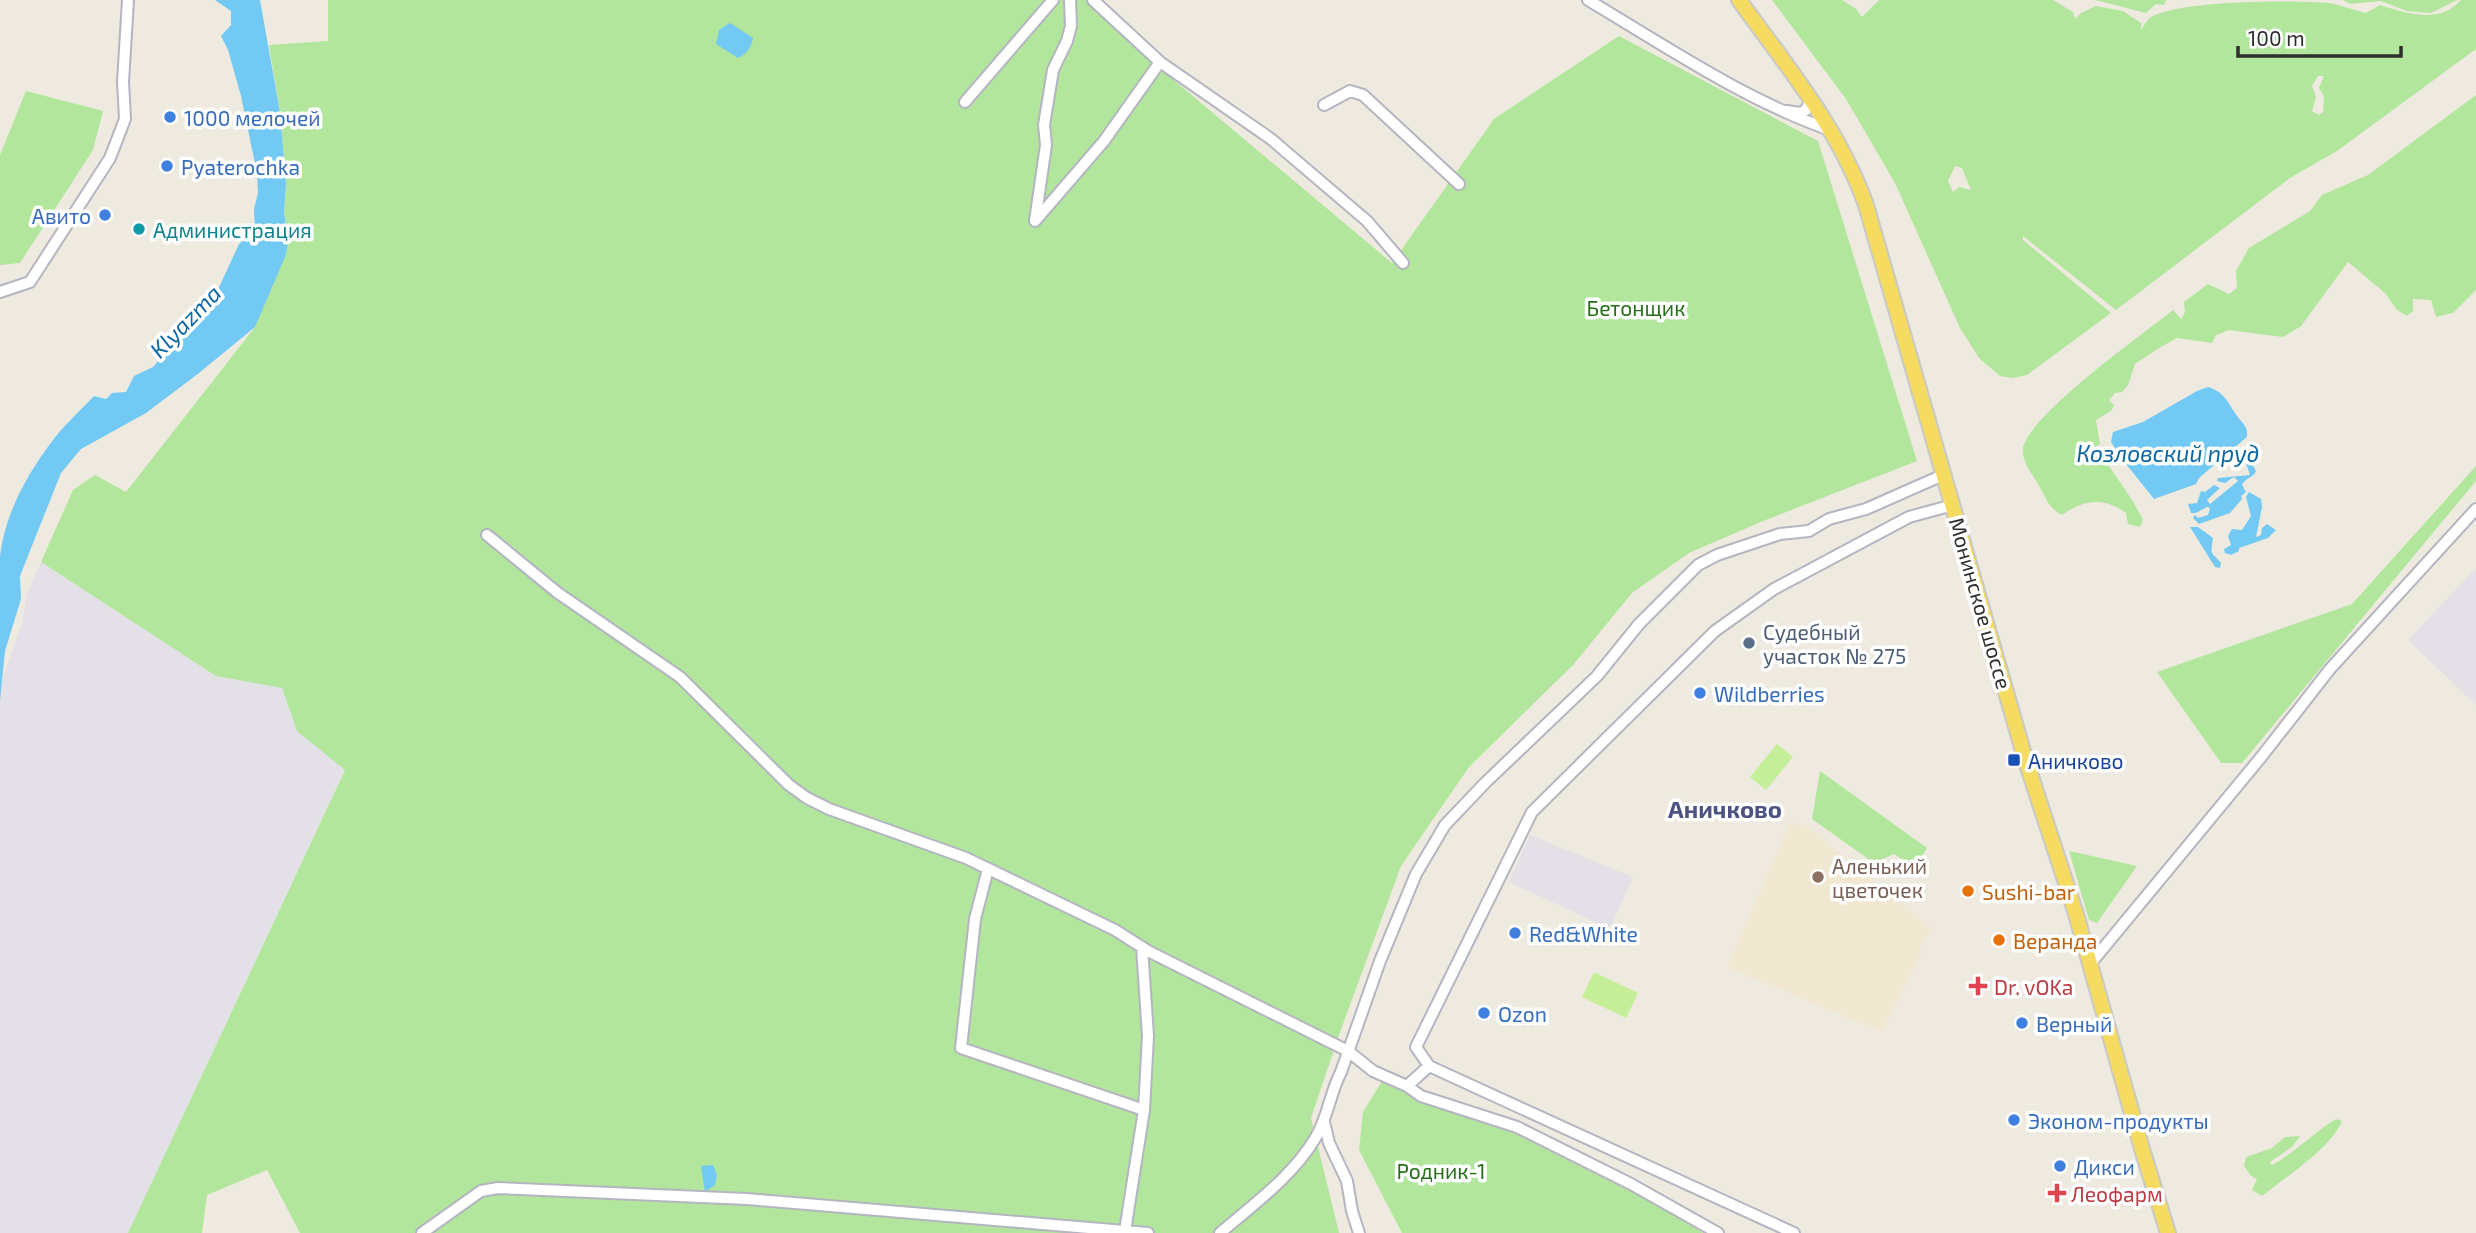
<svg xmlns="http://www.w3.org/2000/svg" width="2476" height="1233" viewBox="0 0 2476 1233" font-family="'Exo 2',sans-serif">
<style>
.industrial{fill:#e3e0e8}
.education{fill:#f0e8d0}
.green{fill:#b1e69c;fill-rule:evenodd}
.pitch{fill:#c4ee98}
.water{fill:#72c9f3}
.lines{fill:none;stroke-linecap:round;stroke-linejoin:round}
.minor-casing{stroke:#b4b5c1;stroke-width:14}
.major-casing{stroke:#c9c9c9;stroke-width:18}
.minor{stroke:#fff;stroke-width:10}
.major{stroke:#f5db5f;stroke-width:14}
.shop-dot{fill:#3f7fe0;stroke:#fff;stroke-width:2.5}
.culture-dot{fill:#0f9aa8;stroke:#fff;stroke-width:2.5}
.service-dot{fill:#5c6f8a;stroke:#fff;stroke-width:2.5}
.transit-dot{fill:#1a4fb4;stroke:#fff;stroke-width:2.5}
.education-dot{fill:#8d6e63;stroke:#fff;stroke-width:2.5}
.food-dot{fill:#e8710a;stroke:#fff;stroke-width:2.5}
.health-dot{fill:#e0444e;stroke:#fff;stroke-width:2.5}
.labels{text-anchor:middle;dominant-baseline:central;stroke-width:7;stroke-linejoin:round;paint-order:stroke}
.shop-label{font-size:21px;fill:#366cbe;stroke:#fff;text-anchor:start}
.culture-label{font-size:21px;fill:#0d838f;stroke:#fff;text-anchor:start}
.park-label{font-size:21px;fill:#266f19;stroke:#fff}
.street-label{font-size:21px;fill:#2e2e2e;stroke:#fff}
.service-label{font-size:21px;fill:#4e5e75;stroke:#fff;text-anchor:start}
.transit-label{font-size:21px;fill:#164399;stroke:#fff;text-anchor:start}
.education-label{font-size:21px;fill:#785e54;stroke:#fff;text-anchor:start}
.food-label{font-size:21px;fill:#c56008;stroke:#fff;text-anchor:start}
.health-label{font-size:21px;fill:#be3a42;stroke:#fff;text-anchor:start}
.water-label{font-size:23px;font-style:italic;fill:#0a67a5;stroke:#fff}
.quarter-label{font-size:24px;font-weight:bold;fill:#4c5281;stroke:#fff}
</style>
<rect width="100%" height="100%" fill="#efeae0"/>
<path class="industrial" d="M41,562L216,676L282,688L297,731L345,769L128,1233H0V701L2,680L23,620L26,596Z
M2476,568V705L2408,640Z
M1530,835L1633,877L1610,929L1509,882Z"/>
<path class="education" d="M1790,823L1806,825L1932,929L1920,947L1921,955L1882,1032L1727,967Z"/>
<path class="green" d="M328,0H1092L1151,61L1392,263L1494,119L1619,36L1818,141L1917,461L1763,521L1689,553L1632,593L1573,665L1469,767L1401,866L1339,1035L1311,1118L1339,1233H300L267,1170L207,1195L202,1233H128L345,770L297,731L282,688L216,676L41,562L73,490L95,475L126,492L255,327L289,241L284,213L286,184L280,112L269,45L328,41Z
M1772,0H1842L1856,9L1862,17L1879,0H2053L2073,12L2075,19L2081,13L2096,6L2123,11L2141,23V30C2144,26 2147,20 2151,17C2183,0 2290,0 2329,3C2341,5 2353,10 2366,13L2380,5C2406,13 2439,25 2461,0H2476V49L2337,151L2290,178L2116,310L2023,236V240L2111,313L2027,375L2013,378L2000,376L1979,358L1960,328L1895,183L1846,99ZM2318,76H2324L2319,88L2324,96L2323,112L2319,115L2312,111L2316,97L2312,86ZM1955,166L1962,168L1971,190L1959,187L1953,192L1948,181Z
M2095,0H2166L2164,5L2156,4L2146,13Z
M2343,0H2457L2431,13L2407,11L2381,1L2350,4Z
M26,91L103,111L93,150L20,263L0,265V155Z
M2476,95V290L2453,313L2436,317L2431,300L2413,299V311L2407,316L2397,310L2385,293L2348,262L2301,326L2283,337L2229,330L2216,335L2212,343L2177,338L2159,348L2135,364L2128,385L2122,392L2115,393L2109,400L2114,405L2111,411L2096,420L2100,444L2086,454L2091,459L2101,453C2114,476 2132,496 2143,520L2140,527L2128,524L2126,513C2104,497 2084,499 2062,515C2048,508 2045,496 2037,482C2031,473 2021,459 2023,448C2030,414 2142,335 2173,310L2181,319L2185,312L2184,302L2208,284L2229,294L2237,288L2236,271L2249,248L2310,211L2322,195L2368,175Z
M2476,466V481L2242,763H2221L2157,672L2352,604Z
M1820,771L1927,848L1915,867L1894,854L1874,863L1812,819Z
M2069,851L2137,866L2097,923L2089,920Z
M1382,1081L1543,1136L1703,1233H1402L1359,1150L1363,1112Z
M2336,1119L2342,1121C2331,1148 2286,1177 2262,1196L2252,1190L2257,1179L2251,1176L2244,1166L2246,1157L2272,1148L2285,1137L2300,1136L2292,1147L2270,1162L2272,1165C2296,1152 2313,1133 2336,1119Z"/>
<path class="pitch" d="M1777,744L1793,757L1766,790L1750,777Z
M1594,972L1638,993L1626,1018L1582,997Z"/>
<path class="water" d="M215,0H260L280,112L286,184L284,213L289,241L285,257L255,327L199,373L146,413L81,449L61,473L20,576L21,599L5,651L0,701V557C4,517 26,476 50,444C62,427 79,412 94,396L106,399L112,393L126,392L134,376L153,367L215,296L239,244L255,230L254,209L258,193L257,173L241,96L228,50L221,36L231,25V11Z
M730,23L753,38C752,46 746,55 738,58L716,44L719,30Z
M2208,387C2225,392 2228,403 2237,416C2243,424 2248,426 2247,437L2199,478L2196,484L2154,499L2122,459L2111,442L2113,432L2143,422L2197,391Z
M2247,456L2256,471C2253,478 2245,478 2242,485L2246,492L2241,496L2242,499L2230,513L2199,524L2193,518L2195,515L2198,518L2208,515L2210,508L2207,507L2196,513H2191L2188,504L2197,503L2201,491L2205,492L2214,485L2220,488L2207,500L2210,504L2238,481L2234,477L2225,483L2217,481L2218,478L2250,475L2244,457Z
M2249,492L2261,499L2262,507L2256,537L2261,535L2262,528L2267,524L2276,530L2268,538L2239,548V551L2231,555L2225,553L2224,549L2231,545L2228,536L2232,529L2242,530L2251,516L2246,497Z
M2190,527H2198L2213,538C2210,557 2211,551 2221,563L2220,568L2215,567Z
M713,1165L717,1175L715,1185L705,1192L701,1166Z"/>
<g class="lines">
<defs>
<path id="minor" d="M1093,0L1160,62
M1588,0C1667,47 1746,101 1833,131
M965,102L1053,0
M1324,105L1350,91L1363,95L1459,184
M1787,111L1800,113L1806,110L1811,99
M1035,221L1104,141L1160,62L1271,139L1367,221L1403,263
M1035,221L1046,145L1044,125L1053,70L1067,41L1071,26L1070,0
M0,292L30,282L110,158L125,119L123,82L128,0
M487,535L558,593L680,677L789,785L807,798L829,809L966,858L1115,930L1148,951L1348,1051L1373,1071L1407,1086L1429,1066
M988,869L975,919L961,1048L1144,1110
M2091,963L2262,756L2330,669L2476,509
M1407,1086L1421,1096L1517,1127L1631,1184L1718,1233
M1324,1122L1329,1143L1347,1181L1352,1211L1359,1233
M1125,1231L1144,1110L1148,1036L1142,947
M422,1233L481,1191L498,1188L747,1199L1148,1233
M1220,1233C1254,1204 1293,1176 1316,1137C1328,1117 1330,1093 1341,1072L1380,961L1416,874L1445,825L1486,782L1597,676L1639,624L1698,565L1717,555L1780,534L1809,531L1829,519L1866,509L1943,475
M1794,1233L1429,1066L1416,1047L1532,812L1715,631L1774,589L1909,517L1953,505"/>
<path id="major" d="M1739,0C1786,65 1838,127 1866,205L2025,758L2076,914L2142,1149L2168,1233"/>
</defs>
<use href="#minor" class="minor-casing"/>
<use href="#major" class="major-casing"/>
<use href="#minor" class="minor"/>
<use href="#major" class="major"/>
</g>
<g class="shop-dot">
<circle cx="170" cy="117" r="7"/>
<circle cx="167" cy="166" r="7"/>
<circle cx="105" cy="215" r="7"/>
<circle cx="1700" cy="693" r="7"/>
<circle cx="1515" cy="933" r="7"/>
<circle cx="1484" cy="1013" r="7"/>
<circle cx="2022" cy="1023" r="7"/>
<circle cx="2014" cy="1120" r="7"/>
<circle cx="2060" cy="1166" r="7"/>
</g>
<circle class="culture-dot" cx="139" cy="229" r="7"/>
<circle class="service-dot" cx="1749" cy="643" r="7"/>
<rect class="transit-dot" x="2007" y="753" width="14" height="14" rx="3.5"/>
<circle class="education-dot" cx="1818" cy="877" r="7"/>
<g class="food-dot">
<circle cx="1968" cy="891" r="7"/>
<circle cx="1999" cy="940" r="7"/>
</g>
<g class="health-dot">
<path d="M1974.5 975.5h7v7h7v7h-7v7h-7v-7h-7v-7h7z"/>
<path d="M2053.5 1182.5h7v7h7v7h-7v7h-7v-7h-7v-7h7z"/>
</g>
<g class="labels">
<g class="shop-label">
<text x="184" y="117">1000 мелочей</text>
<text x="181" y="166">Pyaterochka</text>
<text x="91" y="215" text-anchor="end">Авито</text>
<text x="1714" y="693">Wildberries</text>
<text x="1529" y="933">Red&amp;White</text>
<text x="1498" y="1013">Ozon</text>
<text x="2036" y="1023">Верный</text>
<text x="2028" y="1120">Эконом-продукты</text>
<text x="2074" y="1166">Дикси</text>
</g>
<g class="culture-label">
<text x="153" y="229">Администрация</text>
</g>
<g class="park-label">
<text x="1636" y="307">Бетонщик</text>
<text x="1441" y="1170">Родник-1</text>
</g>
<g class="street-label">
<text transform="translate(1981 603) rotate(74)">Монинское шоссе</text>
</g>
<g class="service-label">
<text x="1763" y="631">Судебный<tspan x="1763" dy="24">участок № 275</tspan></text>
</g>
<g class="transit-label">
<text x="2028" y="760">Аничково</text>
</g>
<g class="education-label">
<text x="1832" y="865">Аленький<tspan x="1832" dy="24">цветочек</tspan></text>
</g>
<g class="food-label">
<text x="1982" y="891">Sushi-bar</text>
<text x="2013" y="940">Веранда</text>
</g>
<g class="health-label">
<text x="1994" y="986">Dr. vOKa</text>
<text x="2071" y="1193">Леофарм</text>
</g>
<g class="water-label">
<text transform="translate(185 321) rotate(-46)">Klyazma</text>
<text x="2168" y="453">Козловский пруд</text>
</g>
<g class="quarter-label">
<text x="1725" y="808">Аничково</text>
</g>
</g>
<path d="M2238 46v10h163v-10" fill="none" stroke="#2e2e2e" stroke-width="3.5"/>
<text x="2248" y="46" font-size="21" fill="#2e2e2e" stroke="#ffffff" stroke-width="5" paint-order="stroke">100 m</text>
</svg>
